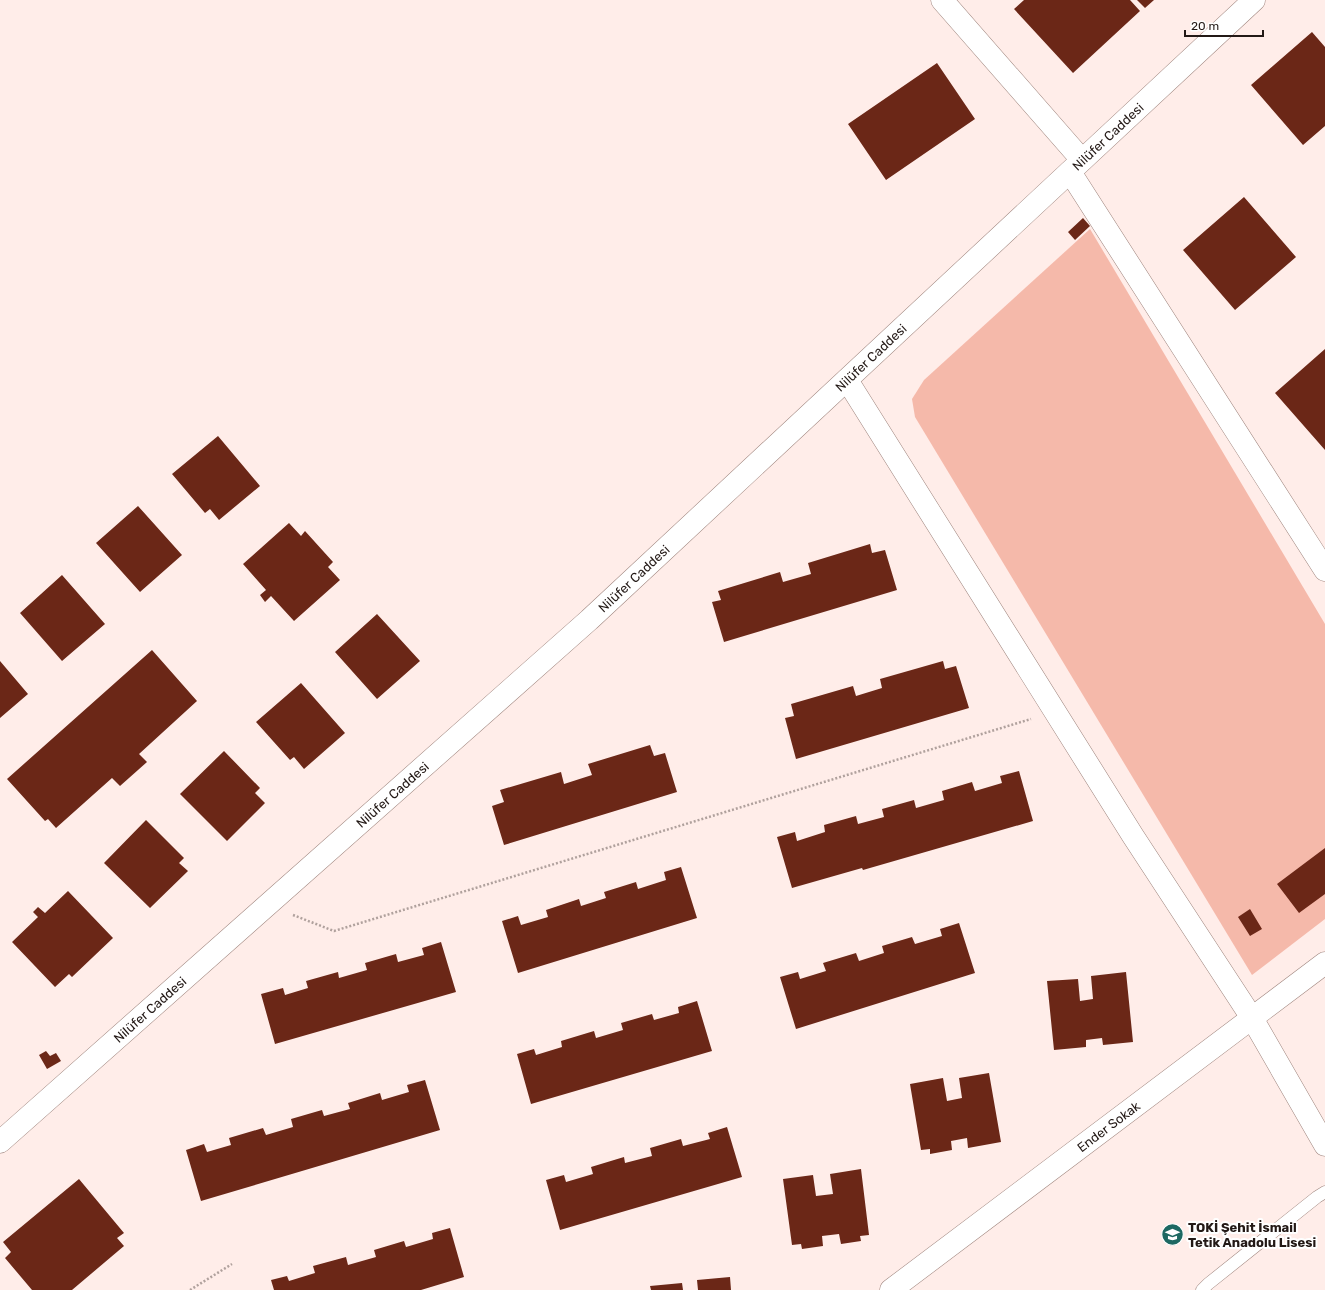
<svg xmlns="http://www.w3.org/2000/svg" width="1325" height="1290" viewBox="0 0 1325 1290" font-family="Rubik,sans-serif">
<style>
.green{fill:#f5b9aa}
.building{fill:#6b2717}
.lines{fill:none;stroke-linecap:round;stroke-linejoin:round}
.lane-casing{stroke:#9e847d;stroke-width:13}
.street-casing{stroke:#9e847d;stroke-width:23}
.secondary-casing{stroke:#9e847d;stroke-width:23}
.path{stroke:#b0a19d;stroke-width:2.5;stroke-dasharray:2 2;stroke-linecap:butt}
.lane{stroke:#fff;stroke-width:12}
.street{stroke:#fff;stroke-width:22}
.secondary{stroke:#fff;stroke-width:22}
.labels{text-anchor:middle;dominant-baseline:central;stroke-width:4;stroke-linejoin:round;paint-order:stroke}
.street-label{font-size:13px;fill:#231916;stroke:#fff}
.poi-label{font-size:13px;font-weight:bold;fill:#231916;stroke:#fff;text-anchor:start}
</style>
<rect width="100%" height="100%" fill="#ffede9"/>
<path class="green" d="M1090,229L1325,624V919L1252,975L915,417L912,399L924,380Z"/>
<path class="building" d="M1024,0H1130L1140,11L1073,73L1014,9Z
M1137,0H1154L1145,8Z
M1312,32L1325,47V126L1303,145L1251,85Z
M937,63L975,119L886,180L848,124Z
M1244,197L1296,257L1235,310L1183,250Z
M1083,218L1090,226L1075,240L1068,232Z
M1325,349V450L1275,393Z
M218,436L260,486L219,520L210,509L205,513L172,474Z
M138,506L182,555L140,592L96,543Z
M289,523L301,536L305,531L333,562L328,567L340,580L294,621L271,596L265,602L260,595L266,590L243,564Z
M870,544L872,553L885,550L897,590L724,642L712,602L721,600L718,591L780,572L783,582L811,574L808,563Z
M62,575L105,624L62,661L20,613Z
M377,614L420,661L377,699L335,652Z
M152,650L197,701L139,754L147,762L120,786L112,778L56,828L48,819L45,821L7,779Z
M0,661L28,694L0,718Z
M943,661L945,669L956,666L969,708L796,759L785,718L794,716L791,704L853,686L856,696L882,688L880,679Z
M301,683L345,733L304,769L294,757L290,760L256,722Z
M650,745L654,756L665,753L677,792L504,845L492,806L504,802L500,790L561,772L564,784L592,775L588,764Z
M224,751L260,788L255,793L265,803L227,841L180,794Z
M1019,771L1033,821L863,870L862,868L792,888L777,837L795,832L797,841L825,832L824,825L856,816L858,824L884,817L882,809L914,800L916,808L944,800L942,791L972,782L975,791L1002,783L1000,776Z
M146,820L184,858L179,863L188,871L150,908L104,863Z
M1325,848V894L1299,913L1277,884Z
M681,867L697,918L518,973L502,921L518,916L521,925L548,917L546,910L579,899L581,906L606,898L604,892L636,882L638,889L666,880L664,872Z
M68,891L113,938L72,977L69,974L55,987L12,942L38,917L33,912L38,907L45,913Z
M1250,909L1262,929L1250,936L1238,917Z
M959,923L975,973L796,1029L780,977L798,972L800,979L826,971L823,963L856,953L859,961L884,953L882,946L912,937L915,944L942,936L940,929Z
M441,942L456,992L275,1044L261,994L283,988L285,995L308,988L306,981L338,972L339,978L367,970L365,963L396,954L398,962L424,955L422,948Z
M1126,972L1133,1042L1103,1045L1102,1038L1086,1040V1047L1054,1050L1047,981L1078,979L1080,1001L1093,999L1091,976Z
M697,1001L712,1051L531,1104L517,1054L534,1049L536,1055L562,1047L561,1041L594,1031L596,1038L623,1030L621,1023L652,1014L654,1020L679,1013L678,1007Z
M46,1051L50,1056L56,1053L61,1061L47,1069L39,1055Z
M989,1073L1001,1142L968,1148L967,1138L951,1141L952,1150L930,1154V1149L921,1150L910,1084L943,1078L947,1101L962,1098L959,1078Z
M425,1080L440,1130L201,1201L186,1150L204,1144L207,1152L231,1145L229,1138L263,1128L266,1135L293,1127L291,1119L322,1110L324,1116L350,1109L348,1103L380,1093L382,1100L409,1092L407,1085Z
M727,1127L742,1177L560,1230L546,1180L564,1175L566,1182L593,1174L591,1167L624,1157L625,1163L652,1156L650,1148L681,1139L683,1146L710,1139L708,1133Z
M861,1169L869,1235L860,1236L861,1241L841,1244L839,1234L822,1236L823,1246L802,1249L801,1244L792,1245L783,1179L813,1175L816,1196L833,1194L830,1174Z
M79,1179L124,1233L117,1238L124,1246L72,1290H32L5,1258L11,1252L3,1242Z
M450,1228L464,1277L421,1290H274L271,1280L287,1276L289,1281L315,1273L313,1266L346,1257L348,1265L376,1257L374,1250L404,1241L406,1247L433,1239L432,1233Z
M730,1277L731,1290H698L697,1280Z
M682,1283L683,1290H651L650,1286Z"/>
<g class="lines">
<defs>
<path id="lane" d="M1202,1290L1208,1284L1317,1197L1325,1192"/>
<g id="street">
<path d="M942,0L1082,160"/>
<path d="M1070,172L1325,570"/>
<path d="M847,380L1133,836L1252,1018L1325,1145"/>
<path id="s1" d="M891,1290L1325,963"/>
</g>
<g id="secondary">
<path id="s2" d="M0,1142L589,620L1254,0"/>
</g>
</defs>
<use href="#lane" class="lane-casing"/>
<use href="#street" class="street-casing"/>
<use href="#secondary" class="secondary-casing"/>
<path class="path" d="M293,915L334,931L1031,719
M190,1290L232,1264"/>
<use href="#lane" class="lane"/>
<use href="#street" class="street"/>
<use href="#secondary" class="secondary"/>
</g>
<defs>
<symbol id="school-disc" viewBox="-11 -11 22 22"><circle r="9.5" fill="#1d6862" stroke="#fff"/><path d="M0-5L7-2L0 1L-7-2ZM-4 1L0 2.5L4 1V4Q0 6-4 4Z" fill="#fff"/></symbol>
</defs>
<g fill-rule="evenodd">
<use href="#school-disc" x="1160" y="1222" width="25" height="25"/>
</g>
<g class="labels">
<g class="street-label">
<text stroke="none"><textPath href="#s2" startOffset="1496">Nilüfer Caddesi</textPath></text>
<text stroke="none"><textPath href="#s2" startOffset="1172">Nilüfer Caddesi</textPath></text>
<text stroke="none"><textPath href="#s2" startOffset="848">Nilüfer Caddesi</textPath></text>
<text stroke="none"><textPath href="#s2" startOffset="524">Nilüfer Caddesi</textPath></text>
<text stroke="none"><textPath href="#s2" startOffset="200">Nilüfer Caddesi</textPath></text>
<text stroke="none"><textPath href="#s1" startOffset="272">Ender Sokak</textPath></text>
</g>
<g class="poi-label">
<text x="1188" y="1227">TOKİ Şehit İsmail<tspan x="1188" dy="15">Tetik Anadolu Lisesi</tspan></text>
</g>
</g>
<path d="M1185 30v6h78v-6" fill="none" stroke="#231916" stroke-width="2"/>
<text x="1191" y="30" font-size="12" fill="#231916" stroke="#ffffff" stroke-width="3" paint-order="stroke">20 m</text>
</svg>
